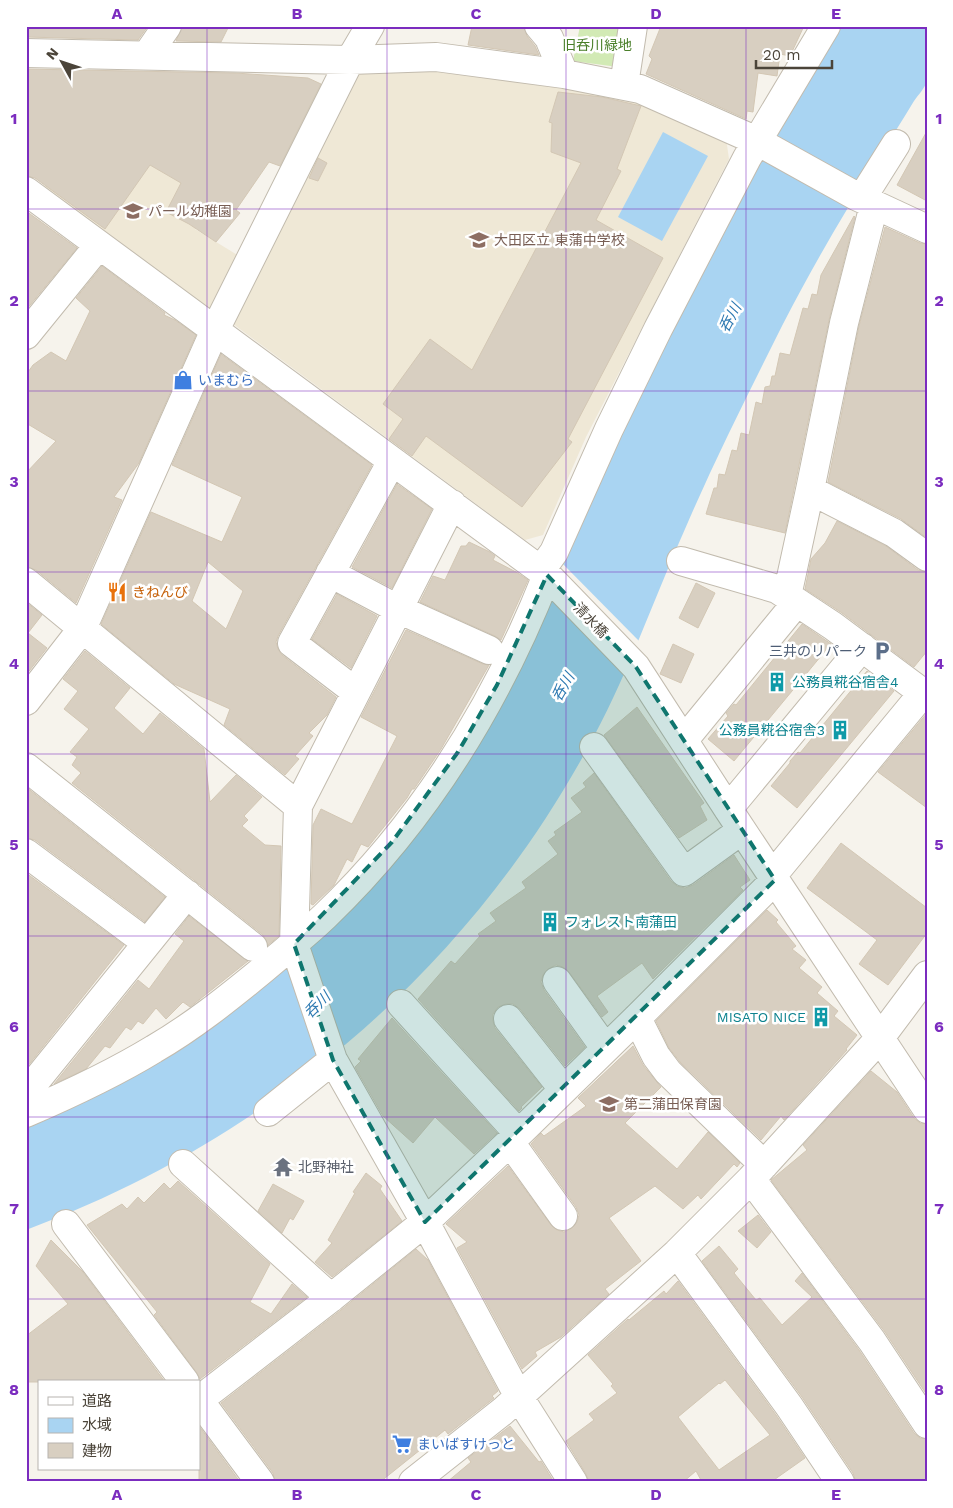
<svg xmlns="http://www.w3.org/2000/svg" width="953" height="1508" viewBox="0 0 953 1508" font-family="'Work Sans','Noto Sans JP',sans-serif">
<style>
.education{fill:#efe8d6}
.green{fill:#d2eab5}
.water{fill:#a9d4f2}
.pier{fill:#f6f3ec}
.building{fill:#d8cfc1;stroke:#d3c7b4;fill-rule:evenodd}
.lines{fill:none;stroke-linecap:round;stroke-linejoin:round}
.minor-casing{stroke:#c2bbae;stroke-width:30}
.minor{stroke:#fff;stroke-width:28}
.marked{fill:#0f766e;fill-opacity:0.2;stroke:#0f766e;stroke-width:4;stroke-dasharray:10 6;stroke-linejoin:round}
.grid{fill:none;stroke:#7b2cbf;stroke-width:1;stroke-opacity:0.55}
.labels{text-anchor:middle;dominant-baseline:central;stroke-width:5;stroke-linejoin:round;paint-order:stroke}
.park-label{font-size:14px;fill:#4a7f2a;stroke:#fff}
.education-label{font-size:14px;fill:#785e54;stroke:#fff;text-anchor:start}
.shop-label{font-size:14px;fill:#366cbe;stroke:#fff;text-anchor:start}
.food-label{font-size:14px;fill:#c56008;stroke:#fff;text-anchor:start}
.street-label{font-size:14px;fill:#4b4439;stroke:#fff}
.service-label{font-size:14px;fill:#4e5e75;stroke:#fff;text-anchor:end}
.culture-label{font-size:14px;fill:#0d838f;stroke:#fff;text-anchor:start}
.worship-label{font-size:14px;fill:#5b616d;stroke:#fff;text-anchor:start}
.water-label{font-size:15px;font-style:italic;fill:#2e7ab2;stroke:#fff}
.neatline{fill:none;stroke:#7b2cbf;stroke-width:2}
.grid-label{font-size:16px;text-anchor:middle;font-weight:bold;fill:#7b2cbf}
</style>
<rect width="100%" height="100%" fill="#f6f3ec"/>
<path class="education" d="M366,68L451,72L570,89L633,94L726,138L729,159L586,437L543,535L525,540L229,321L355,77Z
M107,106L226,164L195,229L239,256L209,313L39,193Z"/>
<path class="green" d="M580,26H624L618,67L573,61Z"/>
<path class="water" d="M840,26H927C927,39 927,52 927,65C927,71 928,76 927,81C925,88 918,95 914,101C902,121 889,141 877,161C843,214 812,268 783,324C749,392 715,459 685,529C652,603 626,680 586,751C463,975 265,1141 26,1230V1121L78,1098L383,863L578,517L692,279L817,61Z
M663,132L708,156L662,241L618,217Z"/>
<path class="pier" d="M559,560L641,643L628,670L548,589Z"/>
<path class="building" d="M26,26H148L138,40L26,37Z
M182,26H229L221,42L176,41Z
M472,26H524L527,36L535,46L539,55L468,45Z
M661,26H804L790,56L780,54L777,76L758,73L753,112L747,111L746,119L646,74L652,59L649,56Z
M26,69L235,73L308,78L321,84L280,166L269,162L236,210L240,213L216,242L189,224L166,212L181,183L150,165L105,229L35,178L26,176Z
M558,92L602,97L641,106L617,169L621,171L596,220L663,258L568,439L572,442L522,507L426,436L412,456L389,439L403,419L383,404L430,339L472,370L581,163L551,152L552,123L549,122Z
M927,131V201L897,185Z
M318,158L327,163L318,181L309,178Z
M26,211L77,248L26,310Z
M854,216L855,217L829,320L785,533L706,514L714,488H717L719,474L725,475L732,450L737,451L741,433L749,435L756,402L762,404L765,387L770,386L772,376H775L780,353L790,355L803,308L808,309L812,294L817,295L821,275Z
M885,227L920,243L927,244V538L901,519L828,482L859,326Z
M102,266L165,313L164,315L175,320L196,335L139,463L114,497L122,500L76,603L36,570L26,567V473L56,441L26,423V375L33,365L51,352L66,361L90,311L76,298Z
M221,354L372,465L278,636L276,642L278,649L282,655L336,697L327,715L309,733L313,736L295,756L299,759L285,775L224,725L230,709L174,684L101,624L151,512L222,542L242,497L172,465ZM208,562L243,591L226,629L192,601Z
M397,484L432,509L392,588L352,567Z
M837,521L886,546L918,570L927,572V651L914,667L842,613L805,589L811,559L825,543Z
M469,542L490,552L495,556L493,560L516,572L528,580L501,640L495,636L420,602L433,576L445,580L461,546H466Z
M696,583L715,593L698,628L679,618Z
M337,594L377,616L351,668L312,639Z
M26,602L42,615L28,633L47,648L26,675Z
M802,624L831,644L734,761L708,739L728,716L726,713L734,704L736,705Z
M406,630L483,664L489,665L441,749L414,789H412L407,798L368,847L361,844L352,862L347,859L334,885L313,905L311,904L313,825L321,809L352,824L397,736L361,717Z
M673,644L694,654L681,683L660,674Z
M85,651L130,688L114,708L143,734L160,713L204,749L210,802L236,775L262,797L244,816L248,820L242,826L265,845L281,846L279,936L268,945L263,935L72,783L81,773L72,765L77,757L70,752L89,729L64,709L78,691L63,679Z
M867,671L894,691L797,808L771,786L790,763V761L798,752L800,753Z
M637,707L704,803L700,806L707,820L679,838L604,735Z
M927,713V808L878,772Z
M594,773L671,881L677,886L685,888L693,885L734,855L750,880L740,887L743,890L653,979L642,963L597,996L608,1012L602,1017L569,972L563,967L556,965L548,969L543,975L541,982L544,990L585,1047L565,1066L520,1009L513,1004H506L498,1007L493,1014V1021L495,1028L542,1087L521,1107L522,1108L519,1111L418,999L451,961L455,964L480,936L478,934L496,921L490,913L526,888L522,882L558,854L548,841L556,835L554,832L582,812L571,798L586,787L583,783Z
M26,787L165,897L145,922L35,840L26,838Z
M841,843L927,908V933L888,985L859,964L877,940L807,888Z
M26,873L124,945L27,1067L26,1066Z
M767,910L778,920L776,922L796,946L792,949L806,960L799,968L822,987L817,993L838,1011L834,1016L857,1035L846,1049L847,1050L784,1120L781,1116L761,1140L680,1062L669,1048L656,1021Z
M189,916L248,961L190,1007L183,1002L166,1019L156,1008L143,1024L138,1021L131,1030L126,1027L110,1048L105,1046L86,1069L54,1084L138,980L149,989L184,941L175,934Z
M392,1018L497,1133L474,1154L435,1117L413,1143L383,1116L355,1067L361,1061L358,1059Z
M633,1046L643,1065L661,1087L625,1123L677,1169L708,1132L740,1163L737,1167L734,1164L701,1199L698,1195L683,1209L655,1186L609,1218L641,1261L605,1289L609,1294L561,1337L535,1352L537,1356L522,1369L457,1248L467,1242L446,1224L508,1166L551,1225L557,1230L564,1232L572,1228L577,1222L579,1215L576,1207L531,1144L541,1133L544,1136L586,1106L578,1098Z
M871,1071L897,1092L914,1118L920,1123L927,1124V1395L885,1332L771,1180L807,1150L803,1145Z
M366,1173L382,1186L380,1189L402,1221L332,1277L315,1262L332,1243L328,1240L355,1193L353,1192Z
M178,1181L270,1264L250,1302L271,1314L292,1284L307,1297L200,1379L197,1373L154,1315L157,1312L87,1225L122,1204L127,1209L138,1197L144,1203L164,1183L170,1189Z
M273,1184L304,1201L293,1220L290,1218L282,1233L258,1211Z
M758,1215L771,1232L757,1248L738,1231Z
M51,1240L83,1272L165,1382H26V1336L68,1304L36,1266Z
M719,1246L738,1269L734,1273L756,1300L760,1298L782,1325L812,1297L795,1281L802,1273L859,1350L914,1433L920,1438L927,1439V1482H856L853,1473L802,1397L702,1261Z
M416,1249L428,1260L498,1391L492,1396L494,1398L448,1434L445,1430L380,1482H275L273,1473L221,1403L341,1310Z
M678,1281L776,1415L805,1458L771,1482H702L696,1471L683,1482H589L586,1474L566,1441L594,1420L589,1414L617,1393L611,1386L613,1384L588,1355L628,1319L629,1320L664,1291L666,1294ZM725,1380L770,1435L719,1470L678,1417L719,1383L720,1384Z
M199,1426L240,1482H199Z
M510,1426L539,1462L541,1461L554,1482H447L471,1462L468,1458Z"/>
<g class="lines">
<defs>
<path id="minor" d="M539,26L549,38L564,74
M26,53L350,60L436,57L564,74L640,89L757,141L856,196L927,229
M147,55L167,26
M624,85L633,26
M26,191L547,575L636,667L728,809L927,1109
M862,198L896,144
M26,335L99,245
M810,490L894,533L927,557
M452,504L298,806L294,944L333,1060L425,1222L519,1397L573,1482
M681,561L777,589L833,626L927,696
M541,570L554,552L609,429L658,329L747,158L826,26
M330,573L398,609L489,650
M26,582L298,806
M787,596L810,490L844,323L874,205
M356,692L292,643L392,461
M26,701L82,629L215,330L350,60L370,26
M684,740L797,602
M594,747L684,872L742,830
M26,767L253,947
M728,809L862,647
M26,853L147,943
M772,876L923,693
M557,981L605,1048
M401,1004L518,1133
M637,1018L656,1056L668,1072L764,1165
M508,1019L563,1089
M26,1093L187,894
M268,1112L333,1060
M26,1113C70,1094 113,1074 154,1049C192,1027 227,999 260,972C282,953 304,936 325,916C424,821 497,702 547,575
M510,1142L563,1216
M183,1164L331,1298
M751,1179L872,1341L927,1424
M66,1224L185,1382
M677,1253L789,1406L840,1482
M199,1400L331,1298L425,1222L510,1142L637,1018L775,880
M199,1400L260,1482
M413,1482L503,1411L677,1253L751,1179L880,1038L927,975"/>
</defs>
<use href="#minor" class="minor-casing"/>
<use href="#minor" class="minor"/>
</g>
<path class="marked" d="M547,575L636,667L775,880L425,1222L333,1060L294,944L392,842L458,752L497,685Z"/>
<path class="grid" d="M207,26V1482M387,26V1482M566,26V1482M746,26V1482M26,209H927M26,391H927M26,572H927M26,754H927M26,936H927M26,1117H927M26,1299H927"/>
<defs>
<symbol id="school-bare" viewBox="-9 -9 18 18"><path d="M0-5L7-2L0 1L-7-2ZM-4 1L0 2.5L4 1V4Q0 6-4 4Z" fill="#8d6e63" stroke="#fff" stroke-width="2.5" paint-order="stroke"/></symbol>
<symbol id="shop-bare" viewBox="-9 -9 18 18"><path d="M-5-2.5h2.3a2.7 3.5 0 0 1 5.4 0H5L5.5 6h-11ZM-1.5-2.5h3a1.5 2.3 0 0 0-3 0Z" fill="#3f7fe0" stroke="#fff" stroke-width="2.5" paint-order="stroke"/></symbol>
<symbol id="restaurant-bare" viewBox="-9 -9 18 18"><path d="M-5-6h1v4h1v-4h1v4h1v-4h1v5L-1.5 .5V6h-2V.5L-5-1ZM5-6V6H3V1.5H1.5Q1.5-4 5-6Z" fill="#e8710a" stroke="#fff" stroke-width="2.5" paint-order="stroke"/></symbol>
<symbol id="parking-bare" viewBox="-9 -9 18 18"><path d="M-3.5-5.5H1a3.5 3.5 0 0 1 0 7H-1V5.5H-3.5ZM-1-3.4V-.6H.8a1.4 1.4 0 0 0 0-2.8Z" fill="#5c6f8a" stroke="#fff" stroke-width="2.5" paint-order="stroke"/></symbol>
<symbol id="building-bare" viewBox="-9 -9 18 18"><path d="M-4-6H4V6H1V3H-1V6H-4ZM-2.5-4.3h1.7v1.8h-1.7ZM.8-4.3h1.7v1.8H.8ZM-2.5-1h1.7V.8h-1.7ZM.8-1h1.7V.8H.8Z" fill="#0f9aa8" stroke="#fff" stroke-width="2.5" paint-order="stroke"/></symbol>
<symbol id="temple-bare" viewBox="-9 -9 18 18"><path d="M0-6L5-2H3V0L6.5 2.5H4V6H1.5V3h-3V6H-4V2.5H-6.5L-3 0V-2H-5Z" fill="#6b7280" stroke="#fff" stroke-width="2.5" paint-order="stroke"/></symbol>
<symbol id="supermarket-bare" viewBox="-9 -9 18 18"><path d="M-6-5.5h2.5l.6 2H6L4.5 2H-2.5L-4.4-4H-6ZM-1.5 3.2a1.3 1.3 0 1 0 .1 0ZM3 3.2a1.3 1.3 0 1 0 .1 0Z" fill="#3f7fe0" stroke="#fff" stroke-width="2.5" paint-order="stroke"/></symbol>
</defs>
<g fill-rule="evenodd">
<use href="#school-bare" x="119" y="197" width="28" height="28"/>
<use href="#school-bare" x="465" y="226" width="28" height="28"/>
<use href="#shop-bare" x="169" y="366" width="28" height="28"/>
<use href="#restaurant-bare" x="103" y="578" width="28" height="28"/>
<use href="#parking-bare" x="868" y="637" width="28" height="28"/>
<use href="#building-bare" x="763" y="668" width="28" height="28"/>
<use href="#building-bare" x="826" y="716" width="28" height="28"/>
<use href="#building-bare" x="536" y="908" width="28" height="28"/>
<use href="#building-bare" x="807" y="1003" width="28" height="28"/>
<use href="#school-bare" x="595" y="1090" width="28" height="28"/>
<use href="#temple-bare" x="269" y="1153" width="28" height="28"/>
<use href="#supermarket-bare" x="388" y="1430" width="28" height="28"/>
</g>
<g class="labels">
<g class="park-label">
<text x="597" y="45">旧呑川緑地</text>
</g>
<g class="education-label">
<text x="148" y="211">パール幼稚園</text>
<text x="494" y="240">大田区立 東蒲中学校</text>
<text x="624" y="1104">第二蒲田保育園</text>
</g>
<g class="shop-label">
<text x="198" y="380">いまむら</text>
<text x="417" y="1444">まいばすけっと</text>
</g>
<g class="food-label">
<text x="132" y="592">きねんび</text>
</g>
<g class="street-label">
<text transform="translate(591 620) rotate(46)">清水橋</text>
</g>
<g class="service-label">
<text x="867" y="651">三井のリパーク</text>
</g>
<g class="culture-label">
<text x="792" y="682">公務員糀谷宿舎4</text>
<text x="825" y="730" text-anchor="end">公務員糀谷宿舎3</text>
<text x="565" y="922">フォレスト南蒲田</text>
<text x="806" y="1017" text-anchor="end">MISATO NICE</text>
</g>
<g class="worship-label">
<text x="298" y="1167">北野神社</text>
</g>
<g class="water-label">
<text transform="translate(730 318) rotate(-62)">呑川</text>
<text transform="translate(563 687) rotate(-60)">呑川</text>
<text transform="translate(317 1005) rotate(-44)">呑川</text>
</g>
</g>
<rect width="953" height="1508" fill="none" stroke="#ffffff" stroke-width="55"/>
<rect x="38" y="1380" width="162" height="90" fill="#ffffff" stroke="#b7b4b0"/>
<rect x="48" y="1397" width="25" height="8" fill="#ffffff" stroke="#b7b4b0"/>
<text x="82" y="1406" font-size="15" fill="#4b4439">道路</text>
<rect x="48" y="1418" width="25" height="15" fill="#a9d4f2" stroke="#b7b4b0"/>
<text x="82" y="1430" font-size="15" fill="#4b4439">水域</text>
<rect x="48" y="1443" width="25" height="15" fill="#d8cfc1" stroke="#b7b4b0"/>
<text x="82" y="1456" font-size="15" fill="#4b4439">建物</text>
<g transform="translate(62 62) rotate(310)" stroke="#ffffff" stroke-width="4" paint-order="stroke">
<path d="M0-4L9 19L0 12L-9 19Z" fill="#4b4439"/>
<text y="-8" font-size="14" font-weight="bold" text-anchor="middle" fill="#4b4439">N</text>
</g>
<path d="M756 60v8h76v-8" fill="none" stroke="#4b4439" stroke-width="2.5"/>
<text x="763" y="60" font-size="15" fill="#4b4439" stroke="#ffffff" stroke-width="4" paint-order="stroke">20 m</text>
<rect x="28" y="28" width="898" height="1452" class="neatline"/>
<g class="grid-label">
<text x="117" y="19">A</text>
<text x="297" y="19">B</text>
<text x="476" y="19">C</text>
<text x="656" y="19">D</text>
<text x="836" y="19">E</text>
<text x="14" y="124">1</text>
<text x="939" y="124">1</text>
<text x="14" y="306">2</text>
<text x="939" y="306">2</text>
<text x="14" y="487">3</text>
<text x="939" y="487">3</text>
<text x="14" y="669">4</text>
<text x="939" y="669">4</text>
<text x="14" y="850">5</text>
<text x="939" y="850">5</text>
<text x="14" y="1032">6</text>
<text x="939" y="1032">6</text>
<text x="14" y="1214">7</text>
<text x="939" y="1214">7</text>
<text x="14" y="1395">8</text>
<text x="939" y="1395">8</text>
<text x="117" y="1500">A</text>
<text x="297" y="1500">B</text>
<text x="476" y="1500">C</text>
<text x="656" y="1500">D</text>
<text x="836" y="1500">E</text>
</g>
</svg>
